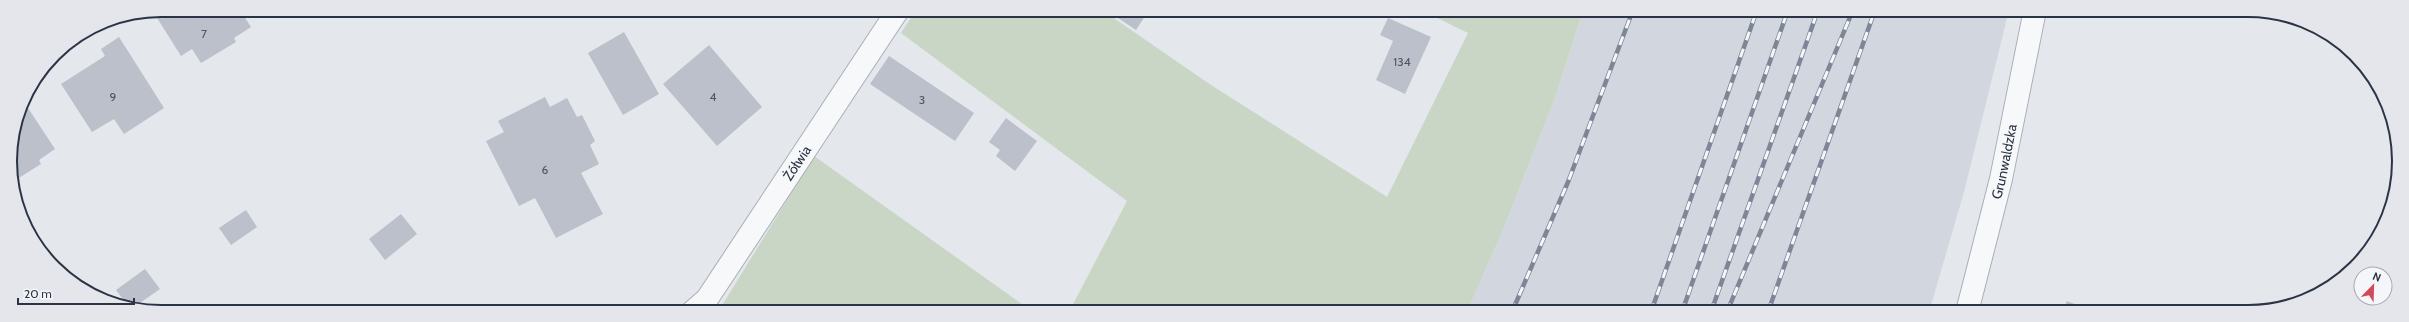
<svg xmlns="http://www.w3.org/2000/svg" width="2409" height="322" viewBox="0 0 2409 322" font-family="Cabin,sans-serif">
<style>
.built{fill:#d2d6de}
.green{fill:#c9d6c5}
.building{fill:#bbc0ca}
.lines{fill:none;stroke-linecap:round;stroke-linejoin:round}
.minor-casing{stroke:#a9aeb7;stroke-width:24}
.minor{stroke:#f7f8fa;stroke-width:22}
.rail-casing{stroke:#7d8696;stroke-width:4.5}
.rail{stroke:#f4f6f9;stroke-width:3;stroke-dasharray:9;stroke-linecap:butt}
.labels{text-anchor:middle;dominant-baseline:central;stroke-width:3.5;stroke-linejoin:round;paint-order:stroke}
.number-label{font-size:12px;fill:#4f5766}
.street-label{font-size:14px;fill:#2b3445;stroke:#f4f6f9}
.rim{fill:none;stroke:#2b3445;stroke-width:2}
</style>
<rect width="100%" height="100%" fill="#e4e7ec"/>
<path class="built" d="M1583,10H2009L1964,192L1929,312H1467L1504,227L1556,95Z"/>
<path class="green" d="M916,10H1102L1211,85L1387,197L1468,33L1421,10H1583L1556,95L1504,227L1467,312H1069L1127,201L901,33Z
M814,156L1033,312H718Z"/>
<path class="building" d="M161,10H240L251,27L234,38L236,42L201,63L192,49L181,56L154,13Z
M1114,10H1149L1136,30L1112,14Z
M1388,18L1431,37L1405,94L1376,80L1393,41L1380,35Z
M624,32L659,94L623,115L588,53Z
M119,37L164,108L124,134L114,119L92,132L61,84L105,56L101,49Z
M709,45L762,107L717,146L663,84Z
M889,56L974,113L955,141L870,84Z
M545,97L550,107L567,98L577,117L582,115L595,141L590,145L599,164L581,173L603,214L556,238L535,198L519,206L486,141L504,132L498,121Z
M28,108L55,149L39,160L41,164L14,181L10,151L21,112Z
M1006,118L1037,141L1015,171L996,156L1000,150L989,142Z
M246,210L257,227L231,245L219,228Z
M401,214L417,234L385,260L369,239Z
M145,269L160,289L134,307L127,305L116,290Z
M2067,301L2095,312H2062Z"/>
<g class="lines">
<defs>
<g id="minor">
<path id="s1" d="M692,312L707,299L898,10"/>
<path id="s2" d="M1967,312L2001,179L2035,10"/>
</g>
</defs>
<use href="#minor" class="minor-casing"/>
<use href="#minor" class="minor"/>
<defs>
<path id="rail" d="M1512,312L1568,182L1633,10
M1651,312L1757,10
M1682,312L1788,10
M1711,312L1818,10
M1727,312L1853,10
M1768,312L1875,10"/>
</defs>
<use href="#rail" class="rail-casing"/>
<use href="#rail" class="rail"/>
</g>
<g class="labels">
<g class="number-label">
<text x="204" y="33">7</text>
<text x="1402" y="61">134</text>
<text x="113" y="96">9</text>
<text x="713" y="96">4</text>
<text x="922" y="99">3</text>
<text x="545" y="169">6</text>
</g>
<g class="street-label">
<text stroke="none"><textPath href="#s2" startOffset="155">Grunwaldzka</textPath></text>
<text stroke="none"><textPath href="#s1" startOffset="183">Żółwia</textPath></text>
</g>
</g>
<path d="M0 0H2409V322H0ZM161 17H2248A144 144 0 0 1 2392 161V161A144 144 0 0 1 2248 305H161A144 144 0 0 1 17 161V161A144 144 0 0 1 161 17Z" fill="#e4e6eb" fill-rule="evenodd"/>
<path class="rim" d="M161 17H2248A144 144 0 0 1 2392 161V161A144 144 0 0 1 2248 305H161A144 144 0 0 1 17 161V161A144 144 0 0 1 161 17Z"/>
<g transform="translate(2373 286) rotate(23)"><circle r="19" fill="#f4f6f9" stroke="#a4a8b1"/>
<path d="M0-3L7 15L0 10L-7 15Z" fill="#d1495b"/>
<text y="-6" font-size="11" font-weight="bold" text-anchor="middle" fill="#2b3445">N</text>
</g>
<path d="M18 298v6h116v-6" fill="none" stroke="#2b3445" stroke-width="2"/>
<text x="24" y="298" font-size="12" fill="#2b3445" stroke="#f4f6f9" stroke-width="3" paint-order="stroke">20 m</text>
</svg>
